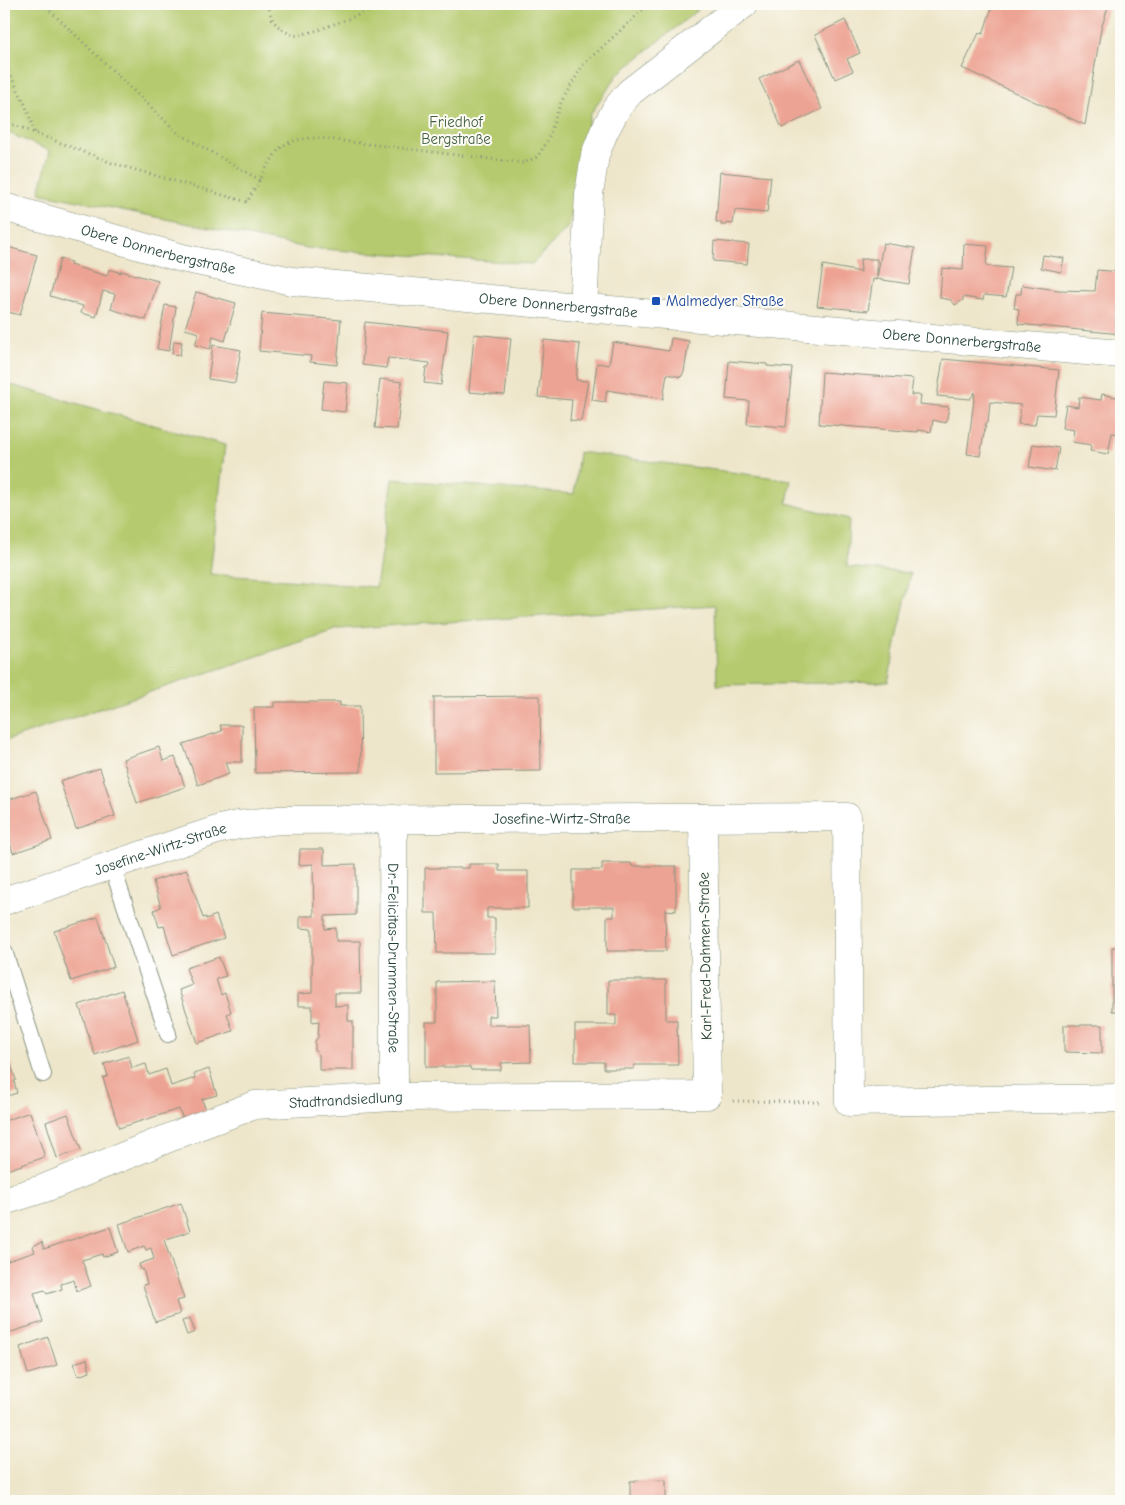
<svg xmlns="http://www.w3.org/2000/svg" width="1125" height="1505" viewBox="0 0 1125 1505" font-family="'Comic Neue',sans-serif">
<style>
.green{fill:#b5ca6e;stroke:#6a8451}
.building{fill:#eda393}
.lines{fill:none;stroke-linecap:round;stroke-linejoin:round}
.service-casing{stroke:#86927f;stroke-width:18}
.minor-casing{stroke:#86927f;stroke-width:29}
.path{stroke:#86927f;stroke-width:3;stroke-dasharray:1 4;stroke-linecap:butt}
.service{stroke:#fff;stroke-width:16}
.minor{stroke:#fff;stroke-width:28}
.transit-dot{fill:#1a4fb4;stroke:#fdfcf7;stroke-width:2}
.labels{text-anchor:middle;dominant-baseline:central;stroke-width:4;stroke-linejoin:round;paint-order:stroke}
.park-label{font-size:15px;fill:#446042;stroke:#fdfcf7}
.street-label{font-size:15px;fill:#1f3d34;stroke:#fdfcf7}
.transit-label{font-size:15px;fill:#164399;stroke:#fdfcf7;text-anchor:start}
</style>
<rect width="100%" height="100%" fill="#fdfcf7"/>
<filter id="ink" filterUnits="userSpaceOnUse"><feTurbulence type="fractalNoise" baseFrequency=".02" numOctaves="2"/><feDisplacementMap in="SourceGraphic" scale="10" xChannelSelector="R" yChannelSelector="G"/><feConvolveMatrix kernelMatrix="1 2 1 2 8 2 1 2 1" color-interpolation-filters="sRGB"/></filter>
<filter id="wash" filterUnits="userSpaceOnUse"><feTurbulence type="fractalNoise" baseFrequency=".0096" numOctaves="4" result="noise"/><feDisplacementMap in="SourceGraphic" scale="20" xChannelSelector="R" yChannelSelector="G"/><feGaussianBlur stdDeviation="1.12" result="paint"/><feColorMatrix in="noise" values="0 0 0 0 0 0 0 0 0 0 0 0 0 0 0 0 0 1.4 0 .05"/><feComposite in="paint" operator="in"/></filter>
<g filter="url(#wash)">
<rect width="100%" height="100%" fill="#eee6ca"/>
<path class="green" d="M4,4H705L618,74L590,115L569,226L532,264L307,248L39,193L50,151L4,131Z
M4,383L225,445L210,574L376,587L392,479L574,494L579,452L791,480L787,503L849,519L847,567L911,573L888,682L717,685L715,605L338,629L4,741Z"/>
<g id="blocks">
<path class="building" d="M993,4H1109L1101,29L1085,125L962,68L979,33L983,34Z
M845,20L860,53L847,59L853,71L835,79L815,35Z
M799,60L822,109L782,128L759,79Z
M720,172L771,177L767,213L735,210L733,224L727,223V225H721V222H716Z
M714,241L749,244L747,264L713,261Z
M883,243L915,248L909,284L877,279Z
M964,244L988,246L986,266L1011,268L1006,297L984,295L983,300L963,297V300L955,305L951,300L940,298L942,268L963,270Z
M4,246L37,255L20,315L4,311Z
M1043,255L1064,258L1061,272L1041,268Z
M60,259L71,262L70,265L107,276L109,269L121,273V271L158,281L146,320L111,309L115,294L103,291L96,317L81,313L83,306L50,296Z
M860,259H877V280L873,279L868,311L817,306L823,265L861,272Z
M1097,270L1121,272V334L1018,324L1019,309L1014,308L1016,294H1021L1022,285L1058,290L1095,291Z
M196,292L236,303L225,341L213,337L210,349L195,345L199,333L185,329Z
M165,305L176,307L169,351L157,349Z
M262,313L341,320L337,365L310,362L311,356L259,351Z
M365,322L448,331L441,385L424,383L426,367H429L430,363L388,358L386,368L362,365Z
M474,334L511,338L505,395L469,392Z
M671,338L689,341L684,372L681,377L667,374L663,399L607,390L605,402L592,400L597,363L609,365L613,342L669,351Z
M544,340L580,344L576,380L588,381L581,421L570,420L572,400L538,397Z
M174,341L182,342L180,355L172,354Z
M213,345L241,350L235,383L208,379Z
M943,359L1059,370L1054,415L1037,414L1035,425L1018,424L1021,405L990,402L988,423H986L980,456L967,454L975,392L970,399L937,396Z
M729,361L767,364V366L792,368L786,427L747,424L749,401L726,399Z
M822,372L913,379L911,395H921L920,404L949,407L946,423L933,420L931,432L918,430V432L819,424Z
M380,379L402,382L397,429L375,428Z
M324,381L348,383L345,412L321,409Z
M1102,394L1121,398V434L1112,433L1108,454L1090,451L1091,445L1072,442L1074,430L1062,428L1066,405L1078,407L1079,397L1101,400Z
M1033,444L1059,448L1055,471L1029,467Z
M540,696L541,771L434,772V697Z
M274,702H340V706H360L361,772L255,773L254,707H274Z
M220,725H242V762H225L229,774L198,785L183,744L222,731Z
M159,747L163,761L175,757L185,787L137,803L123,759Z
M100,768L115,816L76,829L60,781Z
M36,791L52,840L13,853L4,824V801Z
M300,849H324V865L356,864V915L325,916V929L336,928V941H360L361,993H335V1006L348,1005V1021H353V1070H319V1055L315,1050V1041L318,1037L319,1021L312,1022V1006H298V994L312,993V929L300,928V916H314L313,864L299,865Z
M602,863H631L632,866H676V911L665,910L666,951H607V917H614V907H573V870H602Z
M469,864H499V871H528V908H487V918H495V953H437L436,913H425V868H469Z
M187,870L203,918L206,917V919L216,915L224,938L173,955L164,926L159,927L154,910L161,907L153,881Z
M98,917L114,967L71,981L54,931Z
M1112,947H1121V1011H1112Z
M219,957L226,976L216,979L221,995L225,993L231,1012L227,1014L233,1031L197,1043L179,990L192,985L186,968Z
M608,980H666V1020H677L678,1065H634V1069H604V1062H575V1025H616V1015H608Z
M495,981L496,1016H488V1025H530L531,1062L501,1063V1070H471L470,1067H426V1022H437V982Z
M122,990L138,1040L95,1055L79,1005Z
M1064,1025H1102V1053L1064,1052Z
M4,1043L16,1080L14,1081L17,1093L4,1097Z
M129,1056L132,1068L146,1064L149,1075L166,1069L171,1086L195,1078L194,1074L209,1069L217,1095L202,1099L207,1114L184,1122L179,1109L119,1128L103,1078L108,1076L104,1064Z
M30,1112L45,1157L4,1171V1121Z
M68,1114L81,1150L57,1158L46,1122Z
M181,1203L190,1231L164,1240L184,1299L176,1301L180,1314L155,1322L143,1285L147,1284L143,1269L141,1270L139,1264L154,1259L151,1248L146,1250L144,1246L128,1252L119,1224Z
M110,1227L118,1252L103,1257L102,1254L82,1260L91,1286L77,1291L74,1280L61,1284L62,1289L47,1294L45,1290L34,1293L43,1322L5,1334L4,1315L9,1313L4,1296V1262L35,1252L33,1246L42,1242L44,1249Z
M190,1318L195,1332L187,1335L182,1321Z
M48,1337L57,1365L28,1374L20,1347Z
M87,1359L90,1372L78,1376L74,1363Z
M666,1480V1501H630V1481Z"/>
</g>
</g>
<g filter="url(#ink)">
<use href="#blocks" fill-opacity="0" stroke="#86927f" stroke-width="1"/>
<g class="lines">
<defs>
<path id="service" d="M112,866L168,1034
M4,951L43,1074"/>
<g id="minor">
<path id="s1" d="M4,207L182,258L292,281L665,315L1121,354"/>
<path d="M583,308L589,194L595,155L604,132L616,109L630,92L744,4"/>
<path id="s2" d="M393,819L394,1097"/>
<path id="s3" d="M4,901L220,829L238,825L279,820L847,817L849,1102L1121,1098"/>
<path id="s4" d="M4,1201L45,1188L196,1127L255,1105L394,1097L707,1095L703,818"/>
</g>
</defs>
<use href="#service" class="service-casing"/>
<use href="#minor" class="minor-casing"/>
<path class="path" d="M43,4L178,133L260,180
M269,4C270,23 277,26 293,36L312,32L389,4
M4,63L25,104L35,133
M4,121L112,163L247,202C255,189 273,152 284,145C294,139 307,138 319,138L523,163L537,157L547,142L561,102L583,65L649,4
M733,1101L821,1102"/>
<use href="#service" class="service"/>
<use href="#minor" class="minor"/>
</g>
</g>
<rect class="transit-dot" x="651" y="296" width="10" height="10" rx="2.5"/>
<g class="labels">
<g class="park-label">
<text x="456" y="122">Friedhof<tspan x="456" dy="17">Bergstraße</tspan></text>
</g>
<g class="street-label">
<text stroke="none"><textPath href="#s1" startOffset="160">Obere Donnerbergstraße</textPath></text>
<text stroke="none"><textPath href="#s1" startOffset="565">Obere Donnerbergstraße</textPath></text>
<text stroke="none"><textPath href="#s1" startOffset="970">Obere Donnerbergstraße</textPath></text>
<text stroke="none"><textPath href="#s3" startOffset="570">Josefine-Wirtz-Straße</textPath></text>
<text stroke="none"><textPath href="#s3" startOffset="165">Josefine-Wirtz-Straße</textPath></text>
<text transform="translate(705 956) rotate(-91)">Karl-Fred-Dahmen-Straße</text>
<text stroke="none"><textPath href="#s2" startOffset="139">Dr.-Felicitas-Drummen-Straße</textPath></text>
<text stroke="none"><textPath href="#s4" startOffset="360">Stadtrandsiedlung</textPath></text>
</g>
<g class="transit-label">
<text x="666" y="301">Malmedyer Straße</text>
</g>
</g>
<rect width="1125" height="1505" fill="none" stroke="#fdfcf7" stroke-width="20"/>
</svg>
